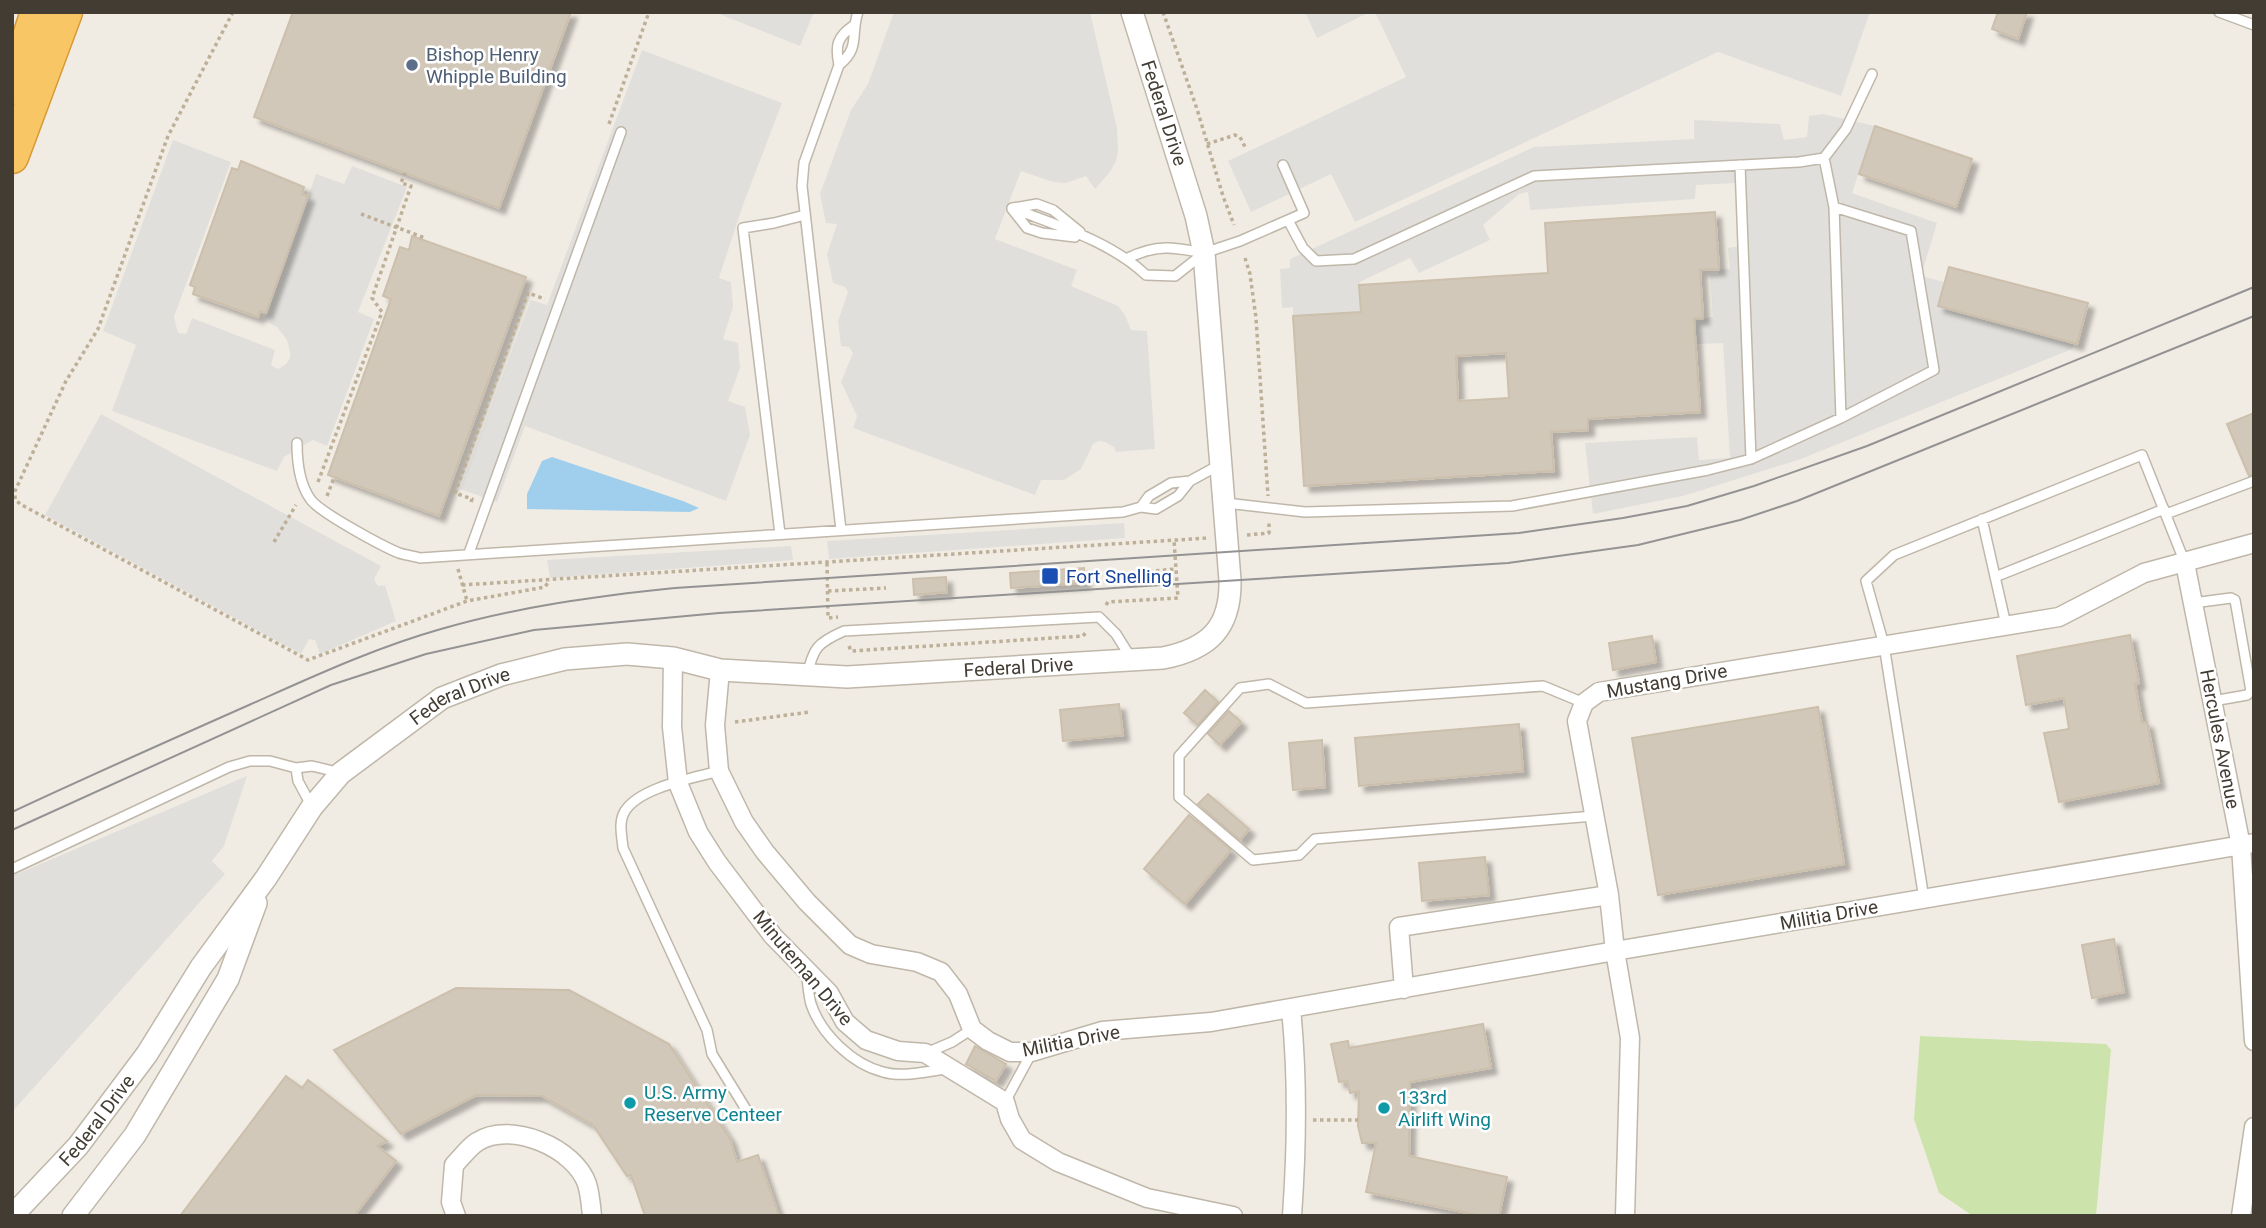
<svg xmlns="http://www.w3.org/2000/svg" width="2266" height="1228" viewBox="0 0 2266 1228" font-family="Roboto,sans-serif">
<style>
.green{fill:#cce4ac}
.parking{fill:#e1dfdb}
.water{fill:#a0ceed}
.building{fill:#d2c8b9;stroke:#ccbfac;stroke-width:2;fill-rule:evenodd;filter:url(#shadow)}
.lines{fill:none;stroke-linecap:round;stroke-linejoin:round}
.service-casing{stroke:#bfb7a9;stroke-width:12}
.minor-casing{stroke:#bfb7a9;stroke-width:21}
.tertiary-casing{stroke:#bfb7a9;stroke-width:24}
.motorway-casing{stroke:#d79a36;stroke-width:35}
.path{stroke:#bdaf98;stroke-width:3.5;stroke-dasharray:3.5 3.5;stroke-linecap:butt}
.service{stroke:#fff;stroke-width:9}
.minor{stroke:#fff;stroke-width:18}
.tertiary{stroke:#fff;stroke-width:21}
.motorway{stroke:#f9c666;stroke-width:32}
.tram{stroke:#939393;stroke-width:2}
.service-dot{fill:#5c6f8a;stroke:#fff;stroke-width:2.5}
.transit-dot{fill:#1a4fb4;stroke:#fff;stroke-width:2.5}
.culture-dot{fill:#0f9aa8;stroke:#fff;stroke-width:2.5}
.labels{text-anchor:middle;dominant-baseline:central;stroke-width:5;stroke-linejoin:round;paint-order:stroke}
.service-label{font-size:19px;fill:#4e5e75;stroke:#fff;text-anchor:start}
.street-label{font-size:19px;fill:#423c33;stroke:#fff}
.transit-label{font-size:19px;fill:#164399;stroke:#fff;text-anchor:start}
.culture-label{font-size:19px;fill:#0d838f;stroke:#fff;text-anchor:start}
</style>
<defs>
<filter id="shadow"><feDropShadow dx="6" dy="6" stdDeviation="2" flood-color="#0004"/></filter>
</defs>
<rect width="100%" height="100%" fill="#f1ece3"/>
<path class="green" d="M1920,1036L2106,1044L2111,1050L2096,1216H1973L1939,1193L1914,1119Z"/>
<path class="parking" d="M714,12H814L800,46Z
M894,12H1090L1117,128L1118,150L1116,161L1110,172L1095,189L1086,176L1066,183L1053,182L1021,171L995,239L1077,270L1071,286L1118,306L1125,315L1131,330L1147,331L1155,449L1116,452L1114,447L1105,442L1099,441L1093,444L1081,469L1064,480H1041L1035,495L853,428L857,416L841,382L853,353L849,347L841,346L838,321L848,292L845,287L833,283L827,254L837,224L826,223L820,194L851,110L868,84Z
M1305,12H1370L1317,38Z
M1375,12H1870L1841,96L1718,52L1355,222L1331,174L1251,212L1228,161L1406,77Z
M642,50L782,103L743,205L719,278L731,282L733,307L723,339L738,343L740,368L728,401L745,407L750,435L726,501L525,426L497,502L460,489L531,300L547,305Z
M1823,114L1875,126L1852,193L1937,223L1921,276L1944,282L1939,306L2074,343L2072,349L1801,459L1683,496L1593,514L1585,443L1697,437L1699,460L1730,458L1723,343L1696,344L1694,319L1713,317L1710,275L1719,274V269H1730L1728,248L1740,246L1737,183L1696,185L1695,199L1530,210L1528,192L1519,194L1483,225L1490,240L1419,273L1410,258L1360,282L1361,312L1293,316V307L1282,308L1280,269L1290,268V259L1534,147L1694,139V120L1780,124L1784,140L1807,137L1809,116Z
M173,140L231,162L174,317L178,333L186,334L192,318L275,350L271,365L278,369L286,364L290,358V352L287,340L277,327L264,321L316,174L344,184L352,166L407,187L358,312L374,319L327,446L313,440L284,457L277,471L112,411L136,345L103,331Z
M101,414L381,566L374,579L378,586L385,585L396,621L320,654L315,640L309,639L301,654L45,515Z
M1124,523L1125,538L829,559L827,541Z
M791,546L793,560L550,578L547,560Z
M247,776L224,846L212,861L225,874L12,1112V876Z"/>
<path class="water" d="M552,457L683,501L699,508L690,512L527,509V494L542,461Z"/>
<path class="building" d="M293,12H571L499,208L254,117Z
M1998,12H2027L2018,39L1992,29Z
M1875,126L1972,159L1956,207L1859,174Z
M241,161L304,187L302,194L308,196L266,313L260,311L258,317L193,294L195,287L190,285L232,168L238,170Z
M1715,212L1719,269L1700,270L1703,318L1694,319L1700,412L1588,419V430L1551,432L1554,471L1304,486L1293,316L1361,312L1359,285L1548,273L1545,223ZM1506,353L1509,398L1458,401L1456,356Z
M412,236L526,277L439,516L328,475L391,299L383,296L400,247L409,250Z
M1949,267L2088,303L2077,344L1938,306Z
M2254,413V474L2249,476L2227,424Z
M1084,568L1085,583L1011,588L1010,573Z
M946,577L947,592L914,595L913,579Z
M2130,635L2139,683L2135,684L2142,723L2147,722L2159,783L2059,802L2044,733L2069,729L2064,698L2026,705L2017,656Z
M1652,636L1656,662L1613,670L1609,643Z
M1205,690L1218,702L1198,725L1184,713Z
M1119,704L1123,735L1063,741L1060,710Z
M1818,707L1844,864L1658,895L1632,738Z
M1229,711L1241,722L1220,745L1208,734Z
M1519,724L1523,771L1359,786L1355,738Z
M1322,740L1325,787L1293,790L1289,743Z
M1208,794L1249,829L1240,840L1198,804Z
M1189,815L1231,850L1185,904L1144,869Z
M1485,857L1489,895L1422,901L1419,863Z
M2114,939L2124,992L2092,998L2082,945Z
M456,988L569,990L669,1044L730,1139L737,1162L758,1155L779,1216H645L631,1175L627,1176L593,1125L542,1096L476,1095L401,1134L334,1050Z
M1483,1024L1491,1068L1410,1082L1409,1156L1507,1177L1499,1216H1482L1366,1192L1376,1143H1362L1358,1126L1359,1091L1350,1093L1347,1081L1339,1082L1331,1044L1348,1041L1349,1048Z
M975,1046L1006,1064L996,1081L966,1064Z
M286,1076L302,1088L308,1080L387,1141L377,1146L396,1161L354,1216H180Z"/>
<g class="lines">
<defs>
<path id="service" d="M2219,12L2254,25
M839,65C861,47 850,35 858,12
M1824,158L1834,207
M1012,208C1058,226 1110,241 1146,275L1175,276L1204,253L1240,241L1304,213L1283,165
M1013,208L1037,204L1053,210L1080,232
M1012,209L1027,228L1042,233L1075,237
M1288,220L1303,248L1316,261L1354,259L1534,176L1799,162L1824,158L1846,129L1872,74
M1128,258C1157,244 1173,247 1204,253
M297,443C297,462 299,484 311,500C321,513 382,546 399,553C405,555 413,556 420,558L1123,512L1141,507L1156,509L1178,496L1190,481
M1751,459L1841,418L1934,370L1911,231L1834,207L1841,418
M1226,503L1305,512L1512,506L1708,470L1751,459L1740,165
M1141,507L1149,496L1171,483L1190,481L1221,464
M2166,514L2254,481
M1982,519L2006,625
M841,530L802,186L804,163L839,65C835,46 837,37 853,26
M780,534L743,228L774,223L805,215
M469,553L621,132
M1995,577L2164,509
M2193,603L2231,598L2235,600L2251,691L2247,695L2213,701
M807,676C813,648 817,643 844,631L1099,617L1116,634L1131,658
M1584,703L1543,686L1306,703L1269,684L1240,688L1179,756V797L1253,860L1299,855L1315,839L1594,816
M296,768L298,781L311,805
M719,771C694,778 640,787 625,811C618,822 622,836 623,848L707,1030L712,1054L747,1111
M12,869L229,767L250,761H270L296,768L312,766L341,773
M1924,899L1884,645L1866,581L1894,555L2142,455L2185,563
M806,972C808,982 808,994 811,1004C821,1034 852,1064 883,1072C903,1078 927,1071 947,1069
M926,1053L952,1042L972,1029
M1005,1102L1032,1052"/>
<path id="minor" d="M2185,563L2241,846L2254,1041
M673,658L672,727L678,783L698,832L717,862L773,936L829,993L845,1022L866,1040L898,1051L925,1053L1005,1102L1010,1119L1022,1140L1058,1162L1147,1198L1233,1216
M720,670L715,725L719,771L744,822L765,852L807,902L850,945L871,954L917,962L941,972L958,994L972,1029L988,1041L1010,1052H1032L1102,1031L1211,1022L1615,951L2254,843
M1404,989L1399,927L1609,895
M1291,1009C1298,1078 1297,1146 1292,1216
M456,1216L451,1202L454,1165C461,1158 469,1147 477,1142C510,1120 575,1148 587,1184C590,1193 591,1206 592,1216
M1625,1216L1630,1038L1615,951L1609,895L1577,721L1584,703L1599,692L2059,617L2144,573L2254,543
M2241,1216L2254,1127"/>
<g id="tertiary">
<path id="s1" d="M12,1216L78,1146L147,1054L201,967L266,878L312,807L341,773L442,698L501,675L565,659L627,654L673,658L720,670L847,677L1163,658C1209,649 1231,628 1230,580L1204,253L1196,216L1132,12"/>
<path d="M73,1216L135,1135L228,979L256,903"/>
</g>
<path id="motorway" d="M12,88L37,12
M12,157L66,12"/>
</defs>
<use href="#service" class="service-casing"/>
<use href="#minor" class="minor-casing"/>
<use href="#tertiary" class="tertiary-casing"/>
<use href="#motorway" class="motorway-casing"/>
<path class="path" d="M233,12L168,136L98,329L66,381L15,491V499L20,504L308,660L467,601L545,587L549,581
M1163,12L1197,109L1223,196L1234,225
M609,124L649,12
M1207,144L1235,135L1240,137L1245,147
M361,214L425,238
M1245,258L1250,274L1256,318L1268,496
M318,482L382,312L372,298L411,186L401,183L405,173
M327,496L334,478
M471,502L472,499L455,493L528,293L545,299
M1247,535L1269,533V521
M274,542L296,505
M827,563L828,618L838,617
M458,569L467,601
M1142,572L1176,569
M462,585L1208,538
M828,591L886,588
M1106,605L1108,602L1178,598L1174,540
M849,646L851,651L1083,636L1087,631
M735,722L810,712
M1313,1120H1358"/>
<use href="#service" class="service"/>
<use href="#minor" class="minor"/>
<use href="#tertiary" class="tertiary"/>
<use href="#motorway" class="motorway"/>
<path class="tram" d="M12,812C91,775 170,740 249,705C312,677 374,648 441,629C517,607 596,596 675,588L1519,533L1623,518L1687,506L1754,486L1867,446L2254,287
M12,830L331,685L426,654L534,630L719,613L1508,563L1638,545L1740,520L1797,501L2254,316"/>
</g>
<circle class="service-dot" cx="412" cy="65" r="7"/>
<rect class="transit-dot" x="1041" y="567" width="18" height="18" rx="3.5"/>
<g class="culture-dot">
<circle cx="630" cy="1103" r="7"/>
<circle cx="1384" cy="1108" r="7"/>
</g>
<g class="labels">
<g class="service-label">
<text x="426" y="54">Bishop Henry<tspan x="426" dy="22">Whipple Building</tspan></text>
</g>
<g class="street-label">
<text transform="translate(1164 113) rotate(72)">Federal Drive</text>
<text stroke="none"><textPath href="#s1" startOffset="1264">Federal Drive</textPath></text>
<text transform="translate(1667 681) rotate(-10)">Mustang Drive</text>
<text stroke="none"><textPath href="#s1" startOffset="696">Federal Drive</textPath></text>
<text transform="translate(2220 739) rotate(79)">Hercules Avenue</text>
<text transform="translate(1829 915) rotate(-10)">Militia Drive</text>
<text transform="translate(803 968) rotate(50)">Minuteman Drive</text>
<text transform="translate(1071 1041) rotate(-11)">Militia Drive</text>
<text stroke="none"><textPath href="#s1" startOffset="128">Federal Drive</textPath></text>
</g>
<g class="transit-label">
<text x="1066" y="576">Fort Snelling</text>
</g>
<g class="culture-label">
<text x="644" y="1092">U.S. Army<tspan x="644" dy="22">Reserve Centeer</tspan></text>
<text x="1398" y="1097">133rd<tspan x="1398" dy="22">Airlift Wing</tspan></text>
</g>
</g>
<rect width="2266" height="1228" fill="none" stroke="#423c33" stroke-width="28"/>
</svg>
